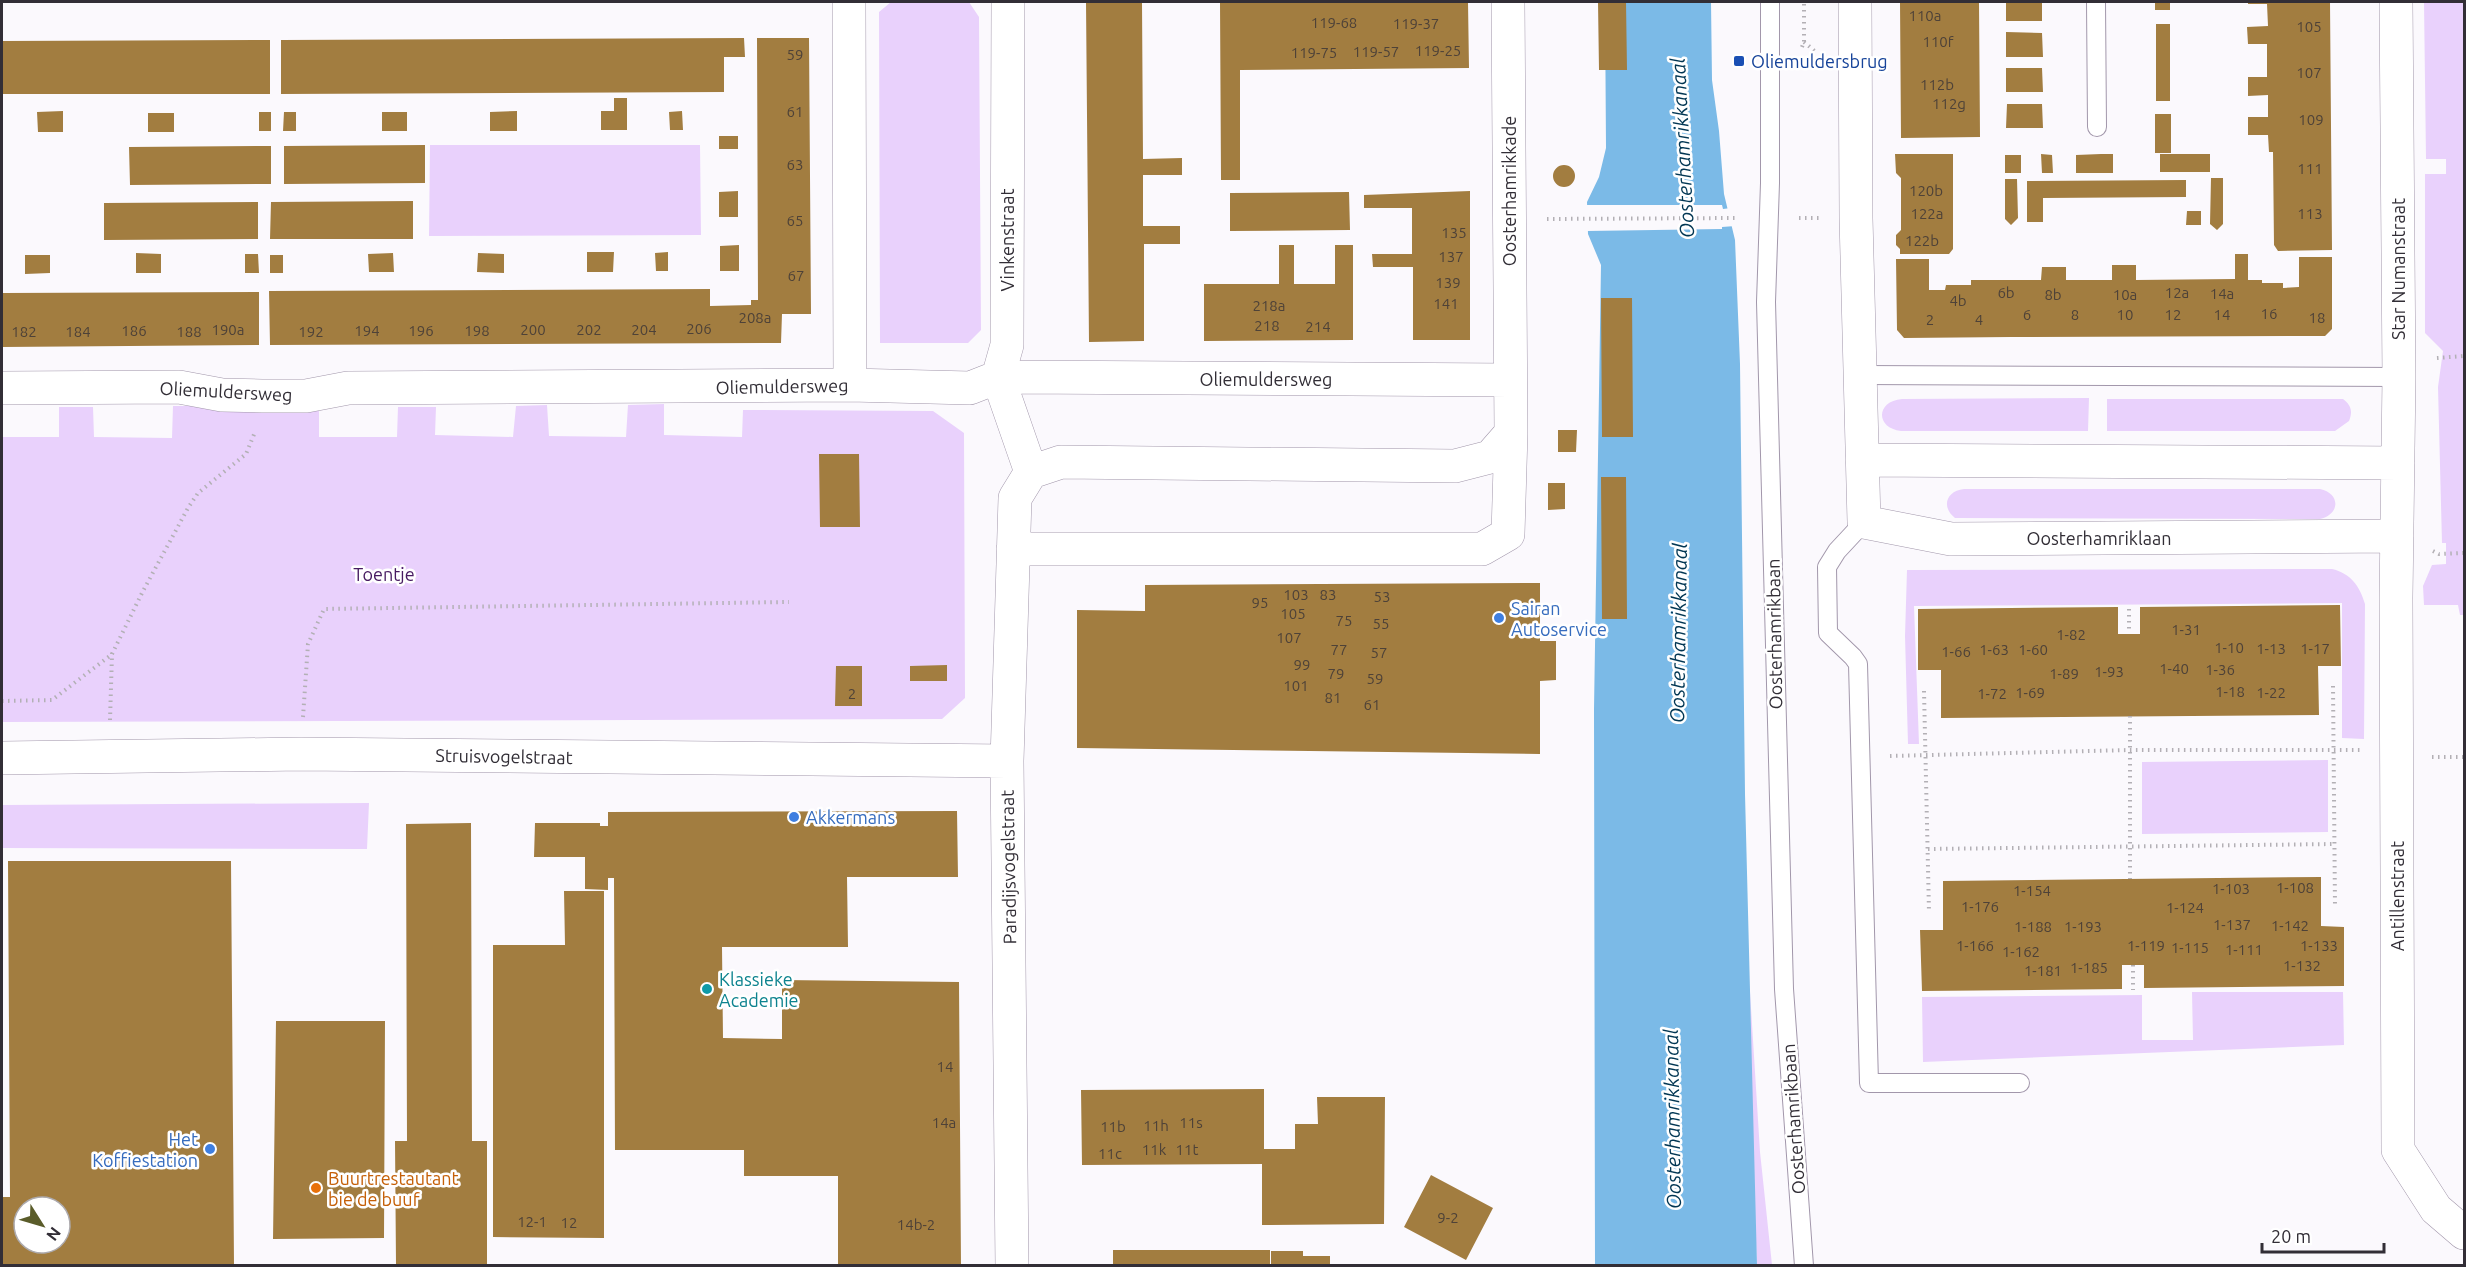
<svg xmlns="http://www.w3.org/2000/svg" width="2466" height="1267" viewBox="0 0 2466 1267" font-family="Ubuntu,sans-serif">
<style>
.green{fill:#e9d1fc}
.water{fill:#7bbae7}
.pier{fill:#fbf9fd}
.building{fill:#a27d40;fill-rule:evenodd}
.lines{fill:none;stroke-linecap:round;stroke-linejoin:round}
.service-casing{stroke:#a297ab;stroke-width:20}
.minor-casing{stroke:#a297ab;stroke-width:34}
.path{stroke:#b3b0b5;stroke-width:4;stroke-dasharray:1.5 4.5;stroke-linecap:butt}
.service{stroke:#fff;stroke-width:18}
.minor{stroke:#fff;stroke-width:33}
.transit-dot{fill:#1a4fb4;stroke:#fff;stroke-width:2}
.shop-dot{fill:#3f7fe0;stroke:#fff;stroke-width:2}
.culture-dot{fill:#0f9aa8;stroke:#fff;stroke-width:2}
.food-dot{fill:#e8710a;stroke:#fff;stroke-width:2}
.labels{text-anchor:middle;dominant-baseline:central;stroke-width:5;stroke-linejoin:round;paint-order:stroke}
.number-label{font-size:15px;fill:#4e4238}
.transit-label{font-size:18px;fill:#164399;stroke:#fff;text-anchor:start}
.street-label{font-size:18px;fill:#322e36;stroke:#fff}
.park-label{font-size:18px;fill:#471b61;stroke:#fff}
.shop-label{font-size:18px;fill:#366cbe;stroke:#fff;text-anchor:start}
.culture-label{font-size:18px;fill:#0d838f;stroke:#fff;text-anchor:start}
.food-label{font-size:18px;fill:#c56008;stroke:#fff;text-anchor:start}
.water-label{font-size:20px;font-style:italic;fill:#013653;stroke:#fff}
</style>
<rect width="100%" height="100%" fill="#fbf9fd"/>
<path class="green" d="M891,2H969L979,17L981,330L968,343H880L879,12Z
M2424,2H2464V615H2460L2458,605H2424L2423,586L2432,565L2446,564V543H2442L2438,387L2443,351L2425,333V174H2446V159H2426Z
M430,145H700L701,235L429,236Z
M2089,398L2088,431H1901C1875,428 1876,401 1902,399Z
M2107,399H2343C2351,405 2353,411 2349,421L2335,431H2107Z
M664,404V435L742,437L743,410L933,411L964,433L965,698L942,719L2,722V437H59V407H93L94,437L172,438L173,406H319V437H397L398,407H436L435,435L513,437L516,406L547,405L549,436L626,437L628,405Z
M1964,489H2320C2340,493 2341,514 2320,519L1955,518C1941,507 1946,491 1964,489Z
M2332,569C2350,573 2360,586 2365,604L2364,739L2342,738V603L1914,606L1919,744H1908L1905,636L1907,570Z
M2328,760V832L2142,834V762Z
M369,803L367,849L2,848V805Z
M1750,992L1760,1152L1772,1265H1757L1752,1151Z
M2192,992H2343L2344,1045L1923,1062L1922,997L2142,995V1040H2193Z"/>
<path class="water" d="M1605,2H1711L1712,80L1719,131L1724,194L1735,240L1740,364L1745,794L1757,1265H1595L1594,710L1601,265L1588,234L1587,202L1599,177L1606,148Z"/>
<path class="pier" d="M1587,205H1722L1723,209L1731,208L1735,226L1722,227V229L1587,231Z"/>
<path class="building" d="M1086,2H1142L1143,159L1182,158V175H1143V226H1180V244H1144V341L1089,342Z
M1220,2H1468L1469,68L1240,70V180H1221Z
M1598,2H1626L1627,70H1599Z
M1900,2H1979L1980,137L1901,138Z
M2006,2H2042V21H2006Z
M2155,2H2170V10H2155Z
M2248,2H2330L2332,250L2278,251L2274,245L2273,152H2269L2268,135H2248V117H2268V95L2248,96V77H2267V44H2248L2247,27L2268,26L2267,4H2248Z
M2156,24H2170V101H2156Z
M2006,32L2042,33L2043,57H2006Z
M744,38L745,57H724V92L281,94V40Z
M757,38H809L811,314H782L781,343L270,345L269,291L710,289V306L751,305V300H758Z
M270,40V94H2V41Z
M2006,68H2042L2043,92H2006Z
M614,98H627V130H601V111H614Z
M2007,104H2042L2043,128H2006Z
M63,111V132H38L37,112Z
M517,111V131H490V112Z
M682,111L683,130H670L669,112Z
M259,112H271V131H259Z
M284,112H296V131H283Z
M382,112H407V131H382Z
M148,113H174V132H148Z
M2155,114H2171V153H2155Z
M719,136H738V149H719Z
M425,145V183L284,184V146Z
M271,146V184L130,185L129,147Z
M1895,154H1953V249L1949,254H1900V249L1896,245V235L1901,230V178L1896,173Z
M2041,154L2052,155L2053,173H2042Z
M2101,154H2113V173H2076V155Z
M2160,154H2210V172H2160Z
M2005,155H2021V173H2005Z
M1553 176a11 11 0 1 1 22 0a11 11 0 1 1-22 0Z
M2211,178H2223V224L2217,230L2210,224Z
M2005,179H2017L2018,218L2011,225L2005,219Z
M2186,180V197L2043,198V222H2027V181Z
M738,191V217H719V192Z
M1470,191V340H1413V267H1373L1372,254H1412V208H1364V195Z
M1349,192L1350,230L1230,231V193Z
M413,201V239H270L271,202Z
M258,202V239L104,240V203Z
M2187,211H2201V225H2186Z
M739,245V271H720V246Z
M1279,245H1294V284H1335V245H1353V340L1204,341V284H1279Z
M587,252H614L613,272H587Z
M668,252V271H656L655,253Z
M136,253L161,254V273H136Z
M393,253L394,272H369L368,254Z
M478,253L504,254V273L477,272Z
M245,254H258L259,273H245Z
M2235,254H2248V280H2262V283H2283V288L2299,287V257H2332V329L2325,336L2011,337L1904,338L1897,330L1896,259H1929V290H1945L1946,285H1971V280H2041L2042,267H2066V280H2112V265H2136V280L2235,279Z
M25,255H50V273L25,274Z
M270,255H283V273H270Z
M259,292V345L2,347V293Z
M1601,298H1632L1633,437H1602Z
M1558,430H1577L1576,452H1558Z
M819,454H859L860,527H820Z
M1601,477H1626L1627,619H1602Z
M1548,483H1565V509L1548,510Z
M1540,583V641H1556V680L1540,681V754L1077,748V610L1145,611V585Z
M2340,605L2341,666H2318L2319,715L1941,718V670H1918V609L2118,607V634H2140V607Z
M947,665V681H910V666Z
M836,666H862V706H835Z
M957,811L958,877H847L848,947H722L723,1038L782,1039V980L959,982L961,1266H838V1176H744V1150H615L614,878H608V890L585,889V857H534L535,823H600V826H608V812Z
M471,823L472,1141H487V1265H396L395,1141H407L406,824Z
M8,861H231L234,1265L2,1264V1197H10ZM24,1207H60V1243H24Z
M2321,877V926L2344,927V986L2144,988V965H2122V989L1922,991L1920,930H1943V881Z
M564,891H604V1238L493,1237V945H565Z
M276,1021H385L384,1238L273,1239Z
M1264,1089V1149H1295V1124H1318L1317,1097H1385L1384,1224L1262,1225V1164L1082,1165L1081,1090Z
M1431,1175L1493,1208L1466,1260L1404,1227Z
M1113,1250H1270V1266H1113Z
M1271,1251H1303V1256H1330V1266H1271Z"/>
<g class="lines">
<defs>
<path id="service" d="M1770,2V183L1766,302L1784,989L1804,1266
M2096,2L2097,127
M1860,375L2399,377
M1864,522L1837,551L1827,567L1828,633L1853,657L1858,664L1869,1083H2020"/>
<path id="minor" d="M849,2L850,385
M1008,2L1007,345L998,377L1031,472
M1855,2L1856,218L1864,522L1951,539L2397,536
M2396,2L2399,377L2396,598L2398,1150L2436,1209L2464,1233
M2,388L179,387L222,395L262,396H306L348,388L850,385L970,388L998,377L1510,380
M1862,460L2398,463
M1031,472L1061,462L1455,466L1490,457L1511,433L1508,2
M1013,549H1482L1508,534L1511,433
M2,758L301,754L1007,761
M1012,1266L1007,761L1015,498L1031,472"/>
</defs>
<use href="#service" class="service-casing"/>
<use href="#minor" class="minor-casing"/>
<path class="path" d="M1804,42L1817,53
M1802,47L1804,42V2
M1799,218H1819
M1547,219L1738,218
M2437,358L2464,356
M2433,551L2439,554L2464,553
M2129,609V633
M2333,686L2335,907
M1924,691L1929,912
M2,701L52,700L111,655
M2130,716V879
M303,717L308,644L324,609L789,602
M110,720L112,654L143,591L188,508L198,493L246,454L255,432
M1890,756L2129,750H2360
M2432,757H2464
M1928,849L2335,844
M2133,965V990"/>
<use href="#service" class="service"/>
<use href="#minor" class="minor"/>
</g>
<rect class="transit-dot" x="1733" y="55" width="12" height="12" rx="3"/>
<g class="shop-dot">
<circle cx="1499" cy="618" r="6"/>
<circle cx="794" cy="817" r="6"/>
<circle cx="210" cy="1149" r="6"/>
</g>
<circle class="culture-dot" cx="707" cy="989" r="6"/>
<circle class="food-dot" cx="316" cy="1188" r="6"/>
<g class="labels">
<g class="number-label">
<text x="1925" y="15">110a</text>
<text x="1334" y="22">119-68</text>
<text x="1416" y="23">119-37</text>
<text x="2309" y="26">105</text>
<text x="1938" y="41">110f</text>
<text x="1438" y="50">119-25</text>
<text x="1376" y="51">119-57</text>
<text x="1314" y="52">119-75</text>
<text x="795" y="54">59</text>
<text x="2309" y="72">107</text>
<text x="1937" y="84">112b</text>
<text x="1949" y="103">112g</text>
<text x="795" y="111">61</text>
<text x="2311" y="119">109</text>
<text x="795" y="164">63</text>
<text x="2310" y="168">111</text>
<text x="1926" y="190">120b</text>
<text x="1927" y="213">122a</text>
<text x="2310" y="213">113</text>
<text x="795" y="220">65</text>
<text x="1454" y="232">135</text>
<text x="1922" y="240">122b</text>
<text x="1451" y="256">137</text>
<text x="796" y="275">67</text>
<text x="1448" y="282">139</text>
<text x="2006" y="292">6b</text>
<text x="2177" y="292">12a</text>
<text x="2222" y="293">14a</text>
<text x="2053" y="294">8b</text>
<text x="2125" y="294">10a</text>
<text x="1958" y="300">4b</text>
<text x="1446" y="303">141</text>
<text x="1269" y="305">218a</text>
<text x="2269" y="313">16</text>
<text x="2027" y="314">6</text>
<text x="2075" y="314">8</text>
<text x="2125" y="314">10</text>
<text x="2173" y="314">12</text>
<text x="2222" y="314">14</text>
<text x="755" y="317">208a</text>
<text x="2317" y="317">18</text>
<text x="1930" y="319">2</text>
<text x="1979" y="319">4</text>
<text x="1267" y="325">218</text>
<text x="1318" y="326">214</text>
<text x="699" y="328">206</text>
<text x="228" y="329">190a</text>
<text x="533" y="329">200</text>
<text x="589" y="329">202</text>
<text x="644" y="329">204</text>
<text x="134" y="330">186</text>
<text x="367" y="330">194</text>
<text x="421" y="330">196</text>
<text x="477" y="330">198</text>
<text x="24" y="331">182</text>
<text x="78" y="331">184</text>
<text x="189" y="331">188</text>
<text x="311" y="331">192</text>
<text x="1296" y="594">103</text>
<text x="1328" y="594">83</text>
<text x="1382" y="596">53</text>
<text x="1260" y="602">95</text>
<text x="1293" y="613">105</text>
<text x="1344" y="620">75</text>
<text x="1381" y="623">55</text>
<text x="2186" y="629">1-31</text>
<text x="2071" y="634">1-82</text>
<text x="1289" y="637">107</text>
<text x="2229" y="647">1-10</text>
<text x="2271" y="648">1-13</text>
<text x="2315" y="648">1-17</text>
<text x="1339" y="649">77</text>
<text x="1994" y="649">1-63</text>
<text x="2033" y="649">1-60</text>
<text x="1956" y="651">1-66</text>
<text x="1379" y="652">57</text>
<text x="1302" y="664">99</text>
<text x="2174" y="668">1-40</text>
<text x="2220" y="669">1-36</text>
<text x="2109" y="671">1-93</text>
<text x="1336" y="673">79</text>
<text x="2064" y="673">1-89</text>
<text x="1375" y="678">59</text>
<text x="1296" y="685">101</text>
<text x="2230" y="691">1-18</text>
<text x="2030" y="692">1-69</text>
<text x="2271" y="692">1-22</text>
<text x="852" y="693">2</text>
<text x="1992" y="693">1-72</text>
<text x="1333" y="697">81</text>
<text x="1372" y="704">61</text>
<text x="2295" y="887">1-108</text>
<text x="2231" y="888">1-103</text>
<text x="2032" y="890">1-154</text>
<text x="1980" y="906">1-176</text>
<text x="2185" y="907">1-124</text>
<text x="2232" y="924">1-137</text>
<text x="2290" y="925">1-142</text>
<text x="2033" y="926">1-188</text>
<text x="2083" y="926">1-193</text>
<text x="1975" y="945">1-166</text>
<text x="2146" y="945">1-119</text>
<text x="2319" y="945">1-133</text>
<text x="2190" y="947">1-115</text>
<text x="2244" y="949">1-111</text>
<text x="2021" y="951">1-162</text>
<text x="2302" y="965">1-132</text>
<text x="2089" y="967">1-185</text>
<text x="2043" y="970">1-181</text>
<text x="945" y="1066">14</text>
<text x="944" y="1122">14a</text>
<text x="1191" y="1122">11s</text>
<text x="1156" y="1125">11h</text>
<text x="1113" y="1126">11b</text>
<text x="1154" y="1149">11k</text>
<text x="1187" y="1149">11t</text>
<text x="1110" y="1153">11c</text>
<text x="1448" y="1217">9-2</text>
<text x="532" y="1221">12-1</text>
<text x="569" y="1222">12</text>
<text x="916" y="1224">14b-2</text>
</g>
<g class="transit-label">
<text x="1751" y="61">Oliemuldersbrug</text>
</g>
<g class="street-label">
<text transform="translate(1509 191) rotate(-90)">Oosterhamrikkade</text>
<text transform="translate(1007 240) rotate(-90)">Vinkenstraat</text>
<text transform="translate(2398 269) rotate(-90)">Star Numanstraat</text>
<text x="1266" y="379">Oliemuldersweg</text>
<text transform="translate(782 386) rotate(-1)">Oliemuldersweg</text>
<text transform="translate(226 391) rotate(3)">Oliemuldersweg</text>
<text x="2099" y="538">Oosterhamriklaan</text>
<text transform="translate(1774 634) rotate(-91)">Oosterhamrikbaan</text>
<text transform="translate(504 756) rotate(1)">Struisvogelstraat</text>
<text transform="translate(1008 867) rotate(-91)">Paradijsvogelstraat</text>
<text transform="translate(2397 896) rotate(-90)">Antillenstraat</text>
<text transform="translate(1793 1119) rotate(-94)">Oosterhamrikbaan</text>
</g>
<g class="park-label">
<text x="384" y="574">Toentje</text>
</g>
<g class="shop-label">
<text x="1511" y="608">Sairan<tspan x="1511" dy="21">Autoservice</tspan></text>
<text x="806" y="817">Akkermans</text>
<text x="198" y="1139" text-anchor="end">Het<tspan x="198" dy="21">Koffiestation</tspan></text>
</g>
<g class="culture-label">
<text x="719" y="979">Klassieke<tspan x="719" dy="21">Academie</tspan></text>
</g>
<g class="food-label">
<text x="328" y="1178">Buurtrestautant<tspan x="328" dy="21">bie de buuf</tspan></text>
</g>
<g class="water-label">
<text transform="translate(1682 148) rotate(-93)">Oosterhamrikkanaal</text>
<text transform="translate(1678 633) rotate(-89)">Oosterhamrikkanaal</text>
<text transform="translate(1672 1119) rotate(-91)">Oosterhamrikkanaal</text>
</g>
</g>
<rect width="2466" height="1267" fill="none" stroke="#322e36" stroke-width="6"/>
<g transform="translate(42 1225) rotate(127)"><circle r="28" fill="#ffffff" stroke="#adabaf" stroke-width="1.5"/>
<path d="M0-4.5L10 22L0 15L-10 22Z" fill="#5a5c2a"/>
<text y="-9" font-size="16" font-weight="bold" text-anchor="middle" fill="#322e36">N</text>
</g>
<path d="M2262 1243v9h122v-9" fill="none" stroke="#322e36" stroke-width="3"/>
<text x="2271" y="1243" font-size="18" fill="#322e36" stroke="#ffffff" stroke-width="4.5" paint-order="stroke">20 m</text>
</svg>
